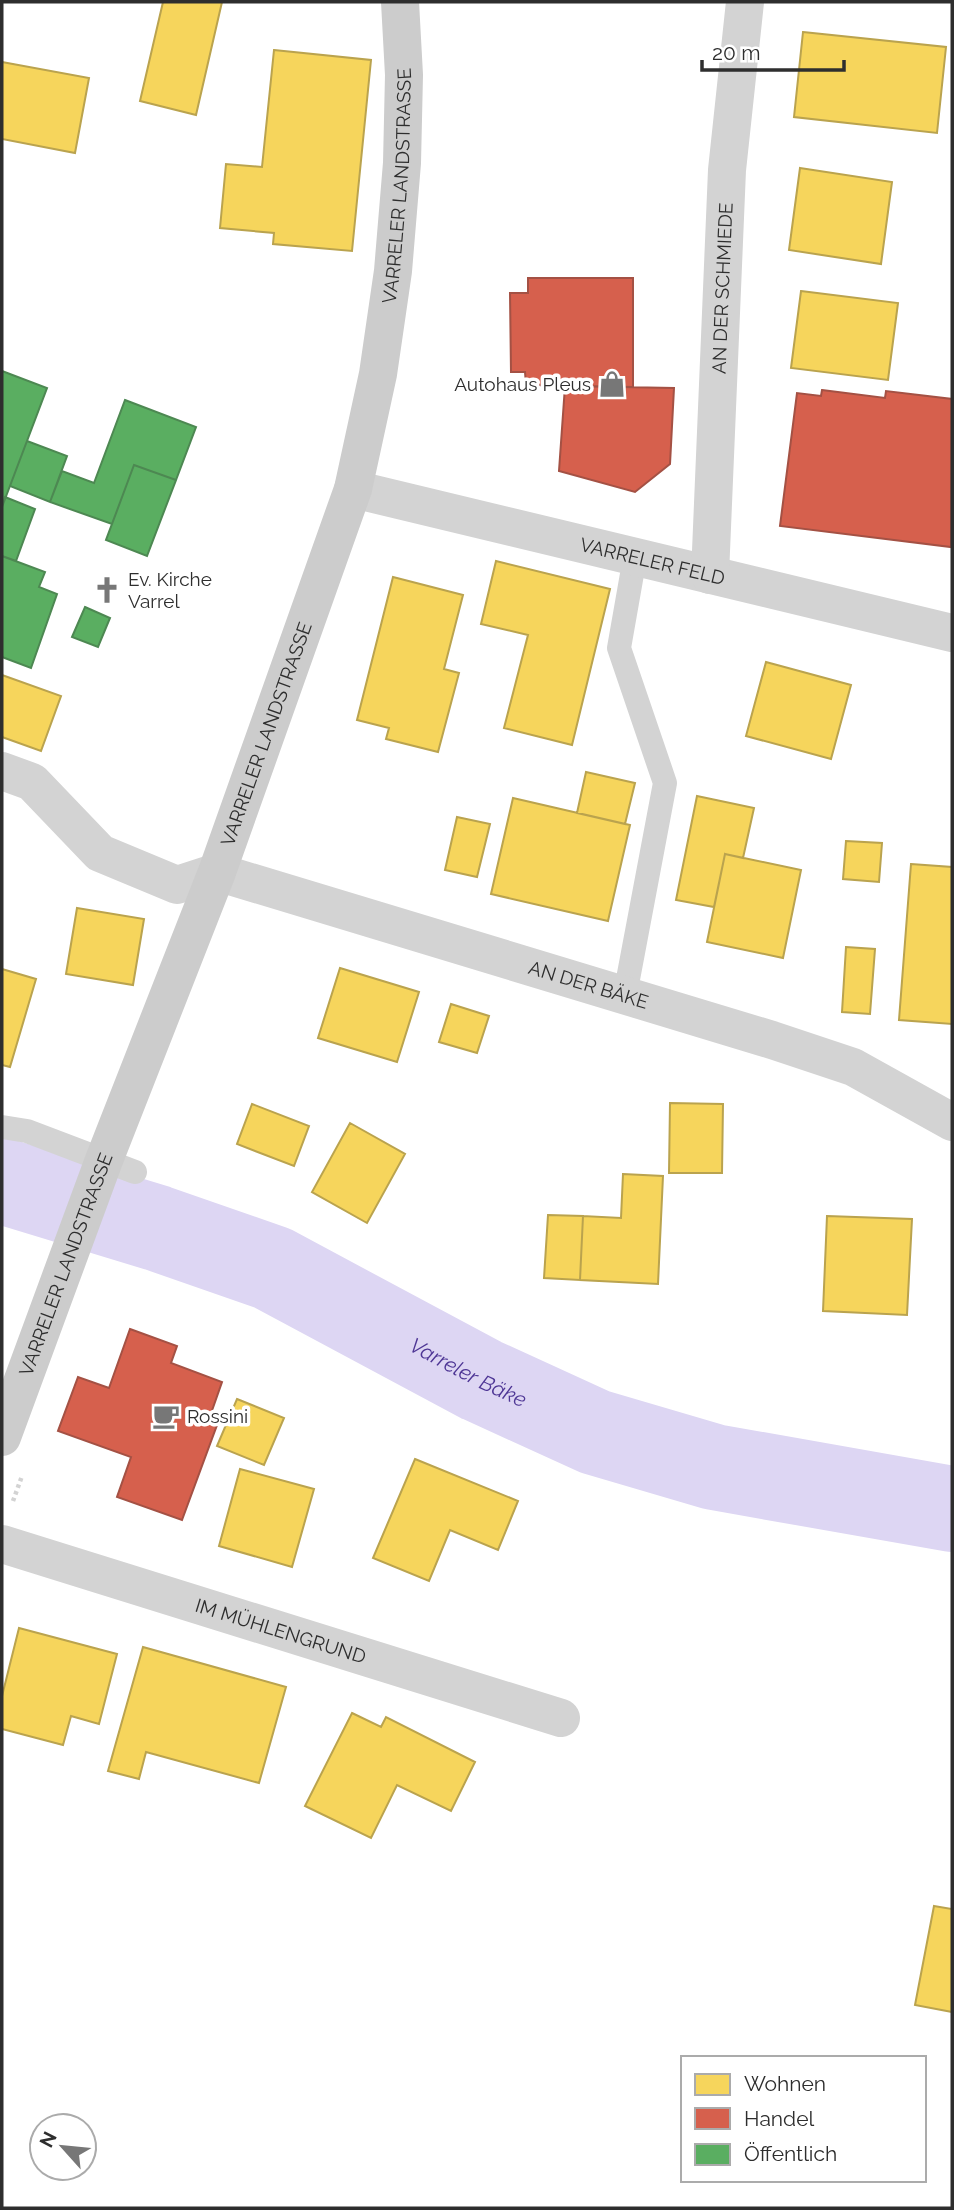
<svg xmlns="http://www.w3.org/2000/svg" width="954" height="2210" viewBox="0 0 954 2210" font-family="Raleway,sans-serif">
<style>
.homes{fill:#f6d55c;stroke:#baa34e;stroke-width:2}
.shops{fill:#d6604d;stroke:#a45144;stroke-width:2}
.public{fill:#5aae61;stroke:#4d8852;stroke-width:2}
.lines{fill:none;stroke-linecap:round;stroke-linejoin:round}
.river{stroke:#ddd6f3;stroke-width:86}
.path{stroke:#d3d3d3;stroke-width:4.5;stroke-dasharray:3.5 3.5;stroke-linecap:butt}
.lane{stroke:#d3d3d3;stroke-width:24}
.street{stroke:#d3d3d3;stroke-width:38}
.secondary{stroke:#ccc;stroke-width:38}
.labels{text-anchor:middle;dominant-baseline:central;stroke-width:7;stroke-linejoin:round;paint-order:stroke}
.street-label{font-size:19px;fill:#2e2e2e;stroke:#fff}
.poi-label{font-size:19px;fill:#2e2e2e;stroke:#fff;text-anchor:start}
.water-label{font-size:21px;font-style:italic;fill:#4e3695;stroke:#fff}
</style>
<rect width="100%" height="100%" fill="#fff"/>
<path class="homes" d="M163,2H222L196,115L140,101Z
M803,32L946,47L937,133L794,117Z
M274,50L371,60L352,251L273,244L274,233L220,228L226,164L262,167Z
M2,62L89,78L75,153L2,139Z
M800,168L892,182L881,264L789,250Z
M801,291L898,303L888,380L791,368Z
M496,561L610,589L572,745L504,728L528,635L481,624Z
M393,577L463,595L444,669L459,673L438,752L386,739L389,728L357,720Z
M766,662L851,685L831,759L746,736Z
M2,675L61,696L41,751L2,737Z
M586,772L635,783L625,824L577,813Z
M697,796L754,808L743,858L725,854L714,907L676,900Z
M513,798L630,825L608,921L491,894Z
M457,817L490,824L477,877L445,870Z
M846,841L882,843L879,882L843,879Z
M725,854L801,870L783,958L707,942Z
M911,864L952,867V1024L899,1020Z
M77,908L144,919L133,985L66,974Z
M846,947L875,949L870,1014L842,1012Z
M340,968L419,992L397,1062L318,1038Z
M2,969L36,979L10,1067L2,1065Z
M451,1004L489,1016L477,1053L439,1042Z
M670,1103L723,1104L722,1173H669Z
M252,1104L309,1126L294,1166L237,1144Z
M350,1123L405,1154L367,1223L312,1192Z
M623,1174L663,1176L658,1284L580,1280L583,1216L621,1218Z
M548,1215L583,1216L580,1280L544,1278Z
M827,1216L912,1219L907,1315L823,1311Z
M237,1399L284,1418L264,1465L217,1446Z
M415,1459L518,1501L498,1550L450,1530L429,1581L373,1558Z
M240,1469L314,1489L292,1567L219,1546Z
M19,1628L117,1654L99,1724L71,1716L63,1745L2,1729V1696Z
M143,1647L286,1687L259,1783L146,1752L139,1779L108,1771Z
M352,1713L381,1727L386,1717L475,1762L451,1811L397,1785L371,1838L305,1806Z
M934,1906L952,1909V2012L915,2005Z"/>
<path class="shops" d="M528,278H633V387L526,385L525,372H511L510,293H528Z
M565,386L674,388L670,464L635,492L559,471Z
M822,390L885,398L886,391L952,399L951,547L780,526L797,393L821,396Z
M130,1329L177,1346L171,1363L222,1382L208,1422L217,1425L182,1520L117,1497L131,1457L58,1431L78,1377L109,1388Z"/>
<path class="public" d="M2,371L47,388L2,507Z
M125,400L196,427L176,480L134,465L112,524L50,502L62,471L94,483Z
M27,441L67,456L50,502L10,486Z
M134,465L176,480L147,556L106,540Z
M5,497L35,509L16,561L2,556V507Z
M2,556L45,572L39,587L57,594L31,668L2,657Z
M85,607L110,618L98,647L72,637Z"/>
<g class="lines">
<path class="river" id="s1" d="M2,1181L157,1228L272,1268L481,1380L595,1432L714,1467L952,1509"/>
<path class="path" d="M13,1501L22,1476"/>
<path class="lane" d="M625,995L665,783L619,648L635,557
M2,1127L27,1131L135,1172"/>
<g class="street">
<path id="s2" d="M353,489L952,633"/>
<path id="s3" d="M710,575L727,170L745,2"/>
<path id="s4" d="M2,771L32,782L100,853L177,885L217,872L772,1040L853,1067L952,1122"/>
<path id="s5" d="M2,1544L561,1718"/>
</g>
<path class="secondary" id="s6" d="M2,1437L104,1160L217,872L353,489L378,374L393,271L402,163L404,75L400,2"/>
</g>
<defs>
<symbol id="shop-bare" viewBox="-9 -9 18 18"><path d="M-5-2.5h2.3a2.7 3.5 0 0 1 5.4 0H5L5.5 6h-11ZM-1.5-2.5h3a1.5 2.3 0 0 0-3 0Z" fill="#777" stroke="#fff" stroke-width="2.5" paint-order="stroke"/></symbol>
<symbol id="church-bare" viewBox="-9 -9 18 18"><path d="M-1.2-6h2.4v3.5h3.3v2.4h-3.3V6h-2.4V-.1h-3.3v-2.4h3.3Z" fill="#777" stroke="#fff" stroke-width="2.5" paint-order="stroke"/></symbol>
<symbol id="cafe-bare" viewBox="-9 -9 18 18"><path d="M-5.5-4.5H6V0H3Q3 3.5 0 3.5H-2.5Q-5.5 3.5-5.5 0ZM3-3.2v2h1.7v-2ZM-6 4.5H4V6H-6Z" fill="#777" stroke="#fff" stroke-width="2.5" paint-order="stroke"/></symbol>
</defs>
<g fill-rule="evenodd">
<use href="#shop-bare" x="593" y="365" width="38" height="38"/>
<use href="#church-bare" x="88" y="571" width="38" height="38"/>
<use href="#cafe-bare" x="147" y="1397" width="38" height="38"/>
</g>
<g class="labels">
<g class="street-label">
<text stroke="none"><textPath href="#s6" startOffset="1318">VARRELER LANDSTRASSE</textPath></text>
<text stroke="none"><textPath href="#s3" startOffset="287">AN DER SCHMIEDE</textPath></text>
<text stroke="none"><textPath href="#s2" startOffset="308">VARRELER FELD</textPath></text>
<text stroke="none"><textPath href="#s6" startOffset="751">VARRELER LANDSTRASSE</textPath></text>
<text stroke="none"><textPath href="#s4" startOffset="644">AN DER BÄKE</textPath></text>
<text stroke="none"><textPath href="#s6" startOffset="184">VARRELER LANDSTRASSE</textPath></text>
<text stroke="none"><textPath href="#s5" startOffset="292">IM MÜHLENGRUND</textPath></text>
</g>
<g class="poi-label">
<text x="591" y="384" text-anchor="end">Autohaus Pleus</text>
<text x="128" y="579">Ev. Kirche<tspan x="128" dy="22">Varrel</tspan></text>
<text x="187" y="1416">Rossini</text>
</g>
<g class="water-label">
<text stroke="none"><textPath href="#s1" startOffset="506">Varreler Bäke</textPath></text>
</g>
</g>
<rect width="954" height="2210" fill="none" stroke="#2e2e2e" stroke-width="7"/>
<rect x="681" y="2056" width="245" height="126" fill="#ffffff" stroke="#ababab" stroke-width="2"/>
<rect x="695" y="2074" width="35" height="21" fill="#f6d55c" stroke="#ababab" stroke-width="2"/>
<text x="744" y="2091" font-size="21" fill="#2e2e2e">Wohnen</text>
<rect x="695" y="2108" width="35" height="21" fill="#d6604d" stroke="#ababab" stroke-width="2"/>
<text x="744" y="2126" font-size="21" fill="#2e2e2e">Handel</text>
<rect x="695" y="2144" width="35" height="21" fill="#5aae61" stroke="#ababab" stroke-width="2"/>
<text x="744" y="2161" font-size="21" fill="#2e2e2e">Öffentlich</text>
<g transform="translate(63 2147) rotate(297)"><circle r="33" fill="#ffffff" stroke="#ababab" stroke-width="2"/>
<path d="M0-5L12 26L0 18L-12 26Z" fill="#777777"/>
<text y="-10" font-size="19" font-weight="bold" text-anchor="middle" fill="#2e2e2e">N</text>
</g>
<path d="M702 60v10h142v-10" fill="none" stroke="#2e2e2e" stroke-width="3.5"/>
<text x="712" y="60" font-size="21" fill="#2e2e2e" stroke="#ffffff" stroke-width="5" paint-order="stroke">20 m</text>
</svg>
